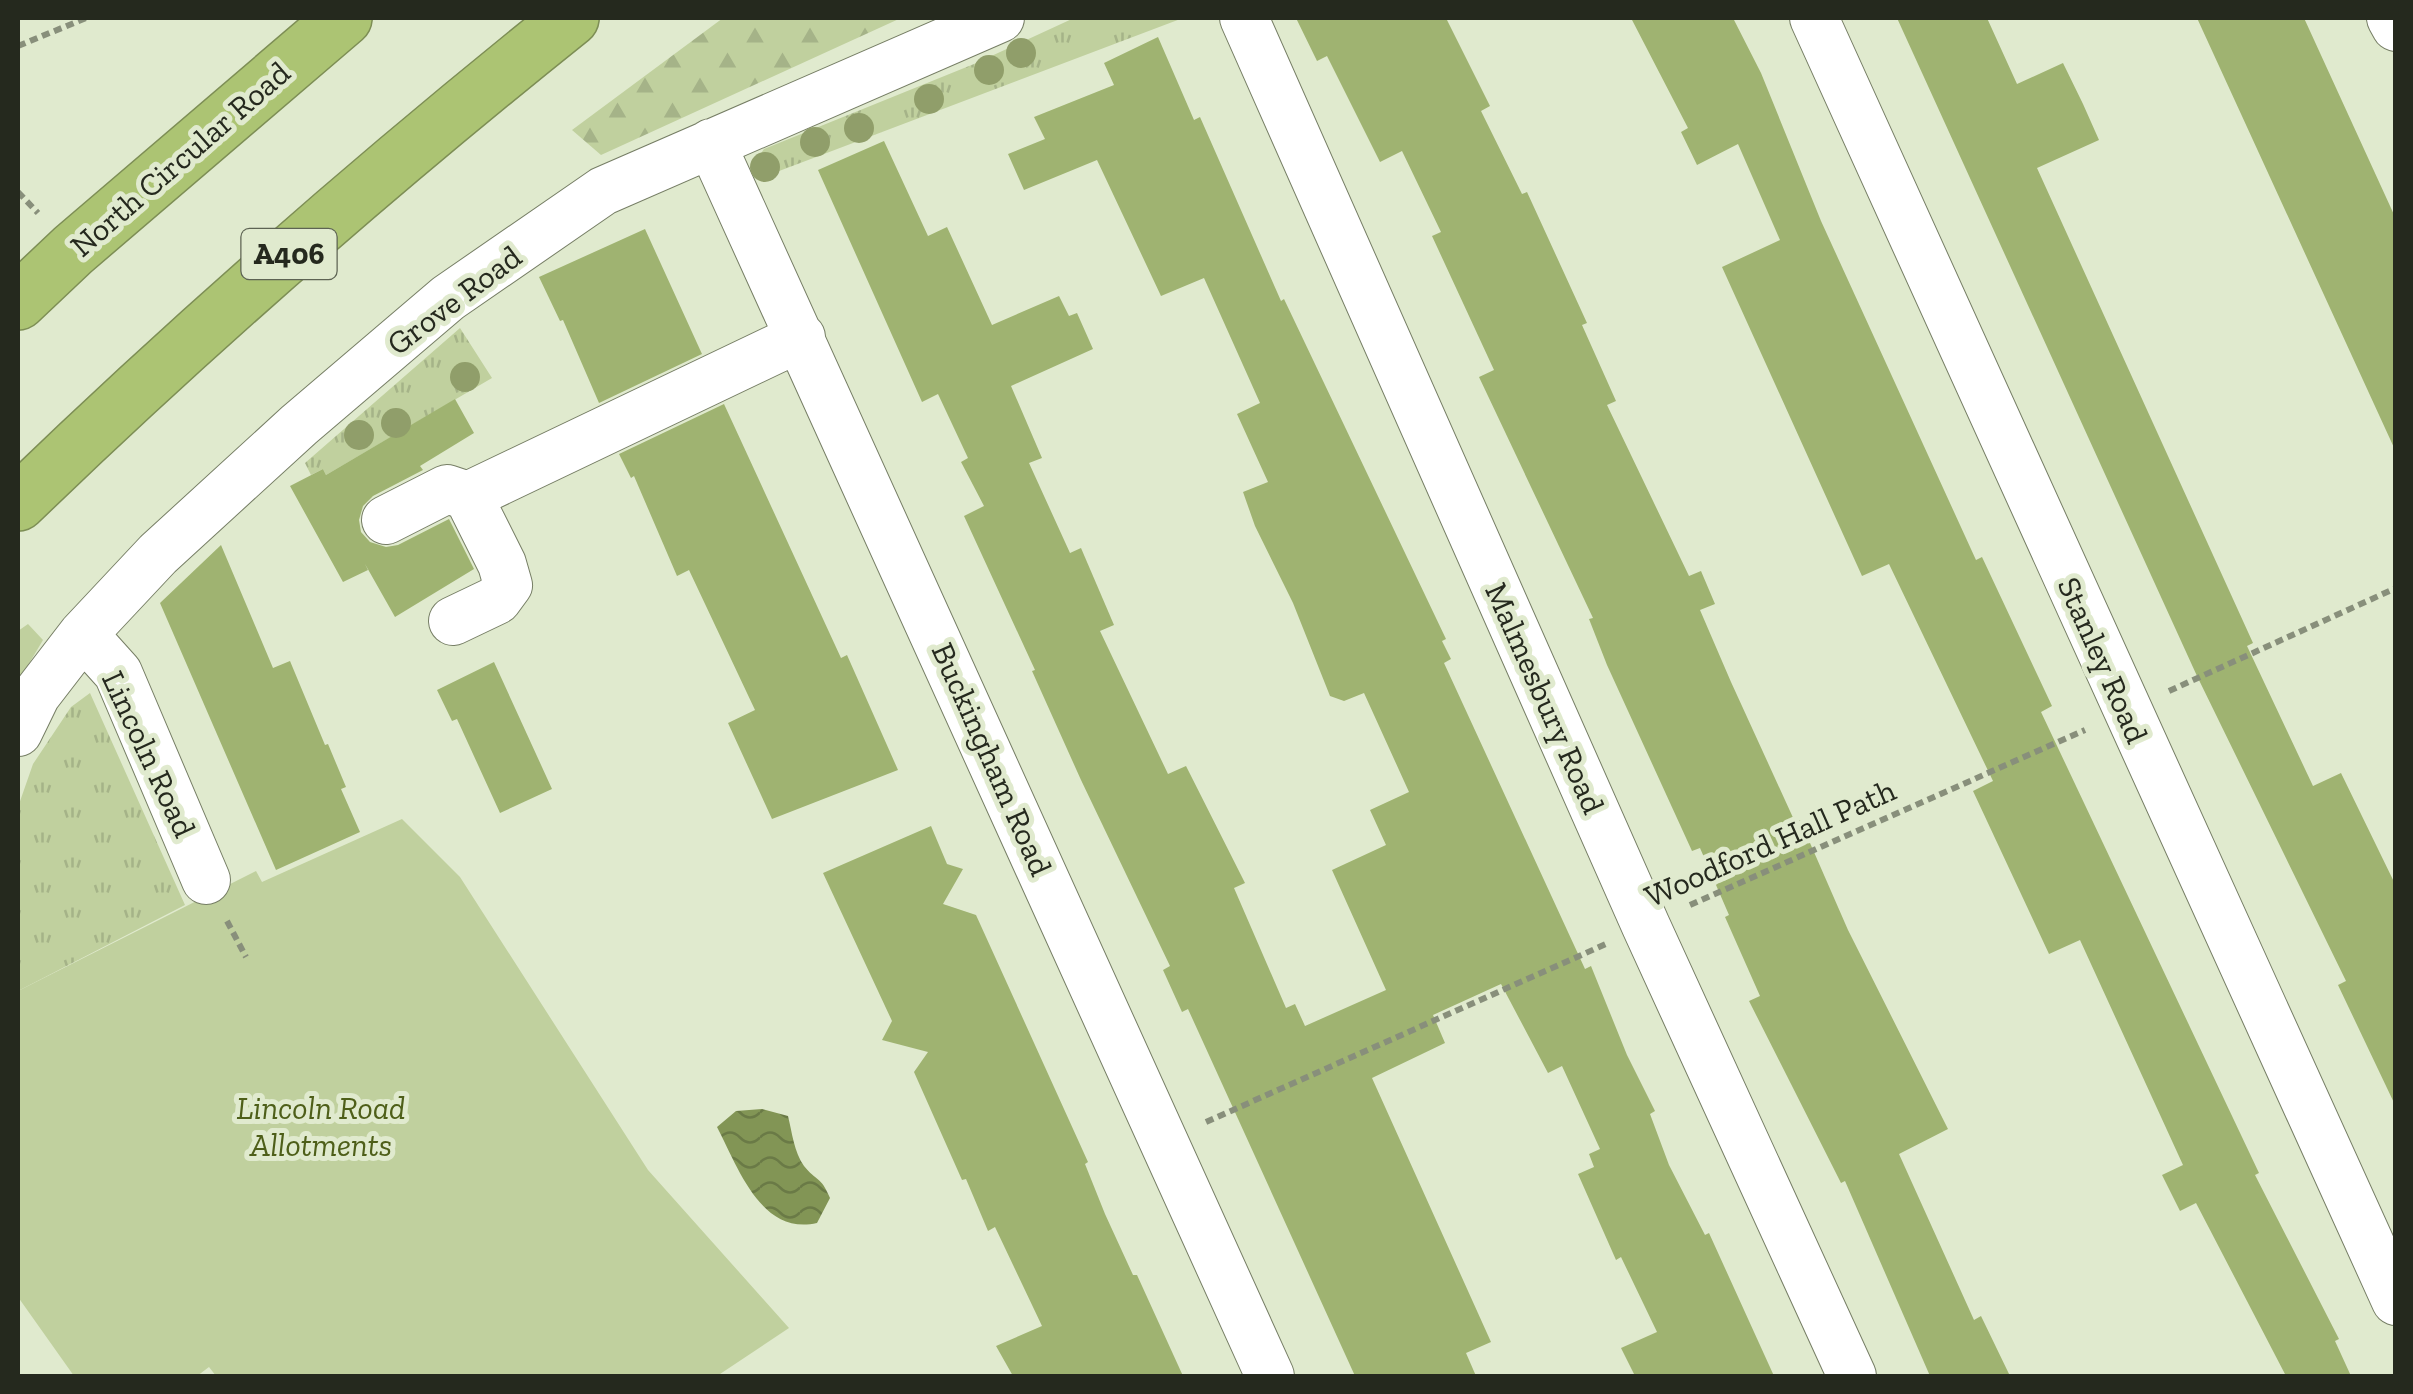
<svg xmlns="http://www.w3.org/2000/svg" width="2413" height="1394" viewBox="0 0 2413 1394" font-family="'Zilla Slab',serif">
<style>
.grass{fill:url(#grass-tufts)}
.forest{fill:url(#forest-firs)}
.garden{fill:#c0d09e}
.water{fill:url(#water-waves)}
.building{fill:#9fb371}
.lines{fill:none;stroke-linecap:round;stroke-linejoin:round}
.street-casing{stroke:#767e65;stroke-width:50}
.highway-casing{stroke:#7d8e55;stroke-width:58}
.path{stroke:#888f7b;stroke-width:6;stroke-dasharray:8 5;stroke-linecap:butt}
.street{stroke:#fff;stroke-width:48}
.highway{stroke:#acc473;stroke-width:55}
.tree{fill:#909e6a}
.labels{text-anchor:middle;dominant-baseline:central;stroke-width:10;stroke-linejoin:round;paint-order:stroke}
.shield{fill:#e0eace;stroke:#5d6353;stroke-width:2.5}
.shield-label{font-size:30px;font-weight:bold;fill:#25291e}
.street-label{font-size:32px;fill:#25291e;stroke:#e0eace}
.park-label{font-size:32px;font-style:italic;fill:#4e5f19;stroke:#e0eace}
</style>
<defs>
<pattern id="grass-tufts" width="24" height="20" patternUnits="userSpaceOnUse" patternTransform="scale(2.5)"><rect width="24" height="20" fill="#c0d09e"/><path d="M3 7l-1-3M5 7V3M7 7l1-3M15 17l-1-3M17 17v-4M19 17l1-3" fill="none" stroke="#a5b388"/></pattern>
<pattern id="forest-firs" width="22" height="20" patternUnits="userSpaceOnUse" patternTransform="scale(2.5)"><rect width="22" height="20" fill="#c0d09e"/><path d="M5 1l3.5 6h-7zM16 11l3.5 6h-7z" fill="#a5b388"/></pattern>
<pattern id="water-waves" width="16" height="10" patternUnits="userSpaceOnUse" patternTransform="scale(2.5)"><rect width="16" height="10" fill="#829555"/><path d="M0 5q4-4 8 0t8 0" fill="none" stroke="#6a7a46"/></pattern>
</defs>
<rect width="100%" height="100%" fill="#e0eace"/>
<path class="grass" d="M1074,18H1183L758,179L755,162L764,149L974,64Z
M460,328L492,378L326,475L323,469L311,475L305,463Z
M90,693L185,905L18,991V807L33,764L71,707Z"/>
<path class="forest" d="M723,18H901L601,155L572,130Z"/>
<path class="garden" d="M28,624L43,640L18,682V631Z
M402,819L460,877L648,1170L789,1328L717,1376H216L209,1367L197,1376H74L18,1297V991L256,871L262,882Z"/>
<path class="water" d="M762,1109L788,1116C792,1132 794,1152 804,1166C816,1181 821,1176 830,1198L817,1223C761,1236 738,1167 717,1127L736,1111Z"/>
<path class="building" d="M1296,18H1446L1490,106L1481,111L1522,194L1527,192L1587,323L1582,325L1616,401L1607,405L1689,576L1701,571L1715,604L1700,610L1731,682L1795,822L1800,820L1848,930L1948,1129L1899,1154L1974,1320L1981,1316L2010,1376H1930L1845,1181L1841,1183L1749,1001L1760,996L1725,917L1729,915L1700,848L1692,851L1607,665L1589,619L1593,618L1479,377L1494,370L1432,236L1441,232L1402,151L1380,162L1327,56L1317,61Z
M1631,18H1733L1761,73L1821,221L1976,560L1982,557L2052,706L2041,712L2259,1173L2255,1175L2339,1339L2335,1341L2351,1376H2286L2196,1203L2180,1211L2162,1175L2183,1165L2080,940L2049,954L1973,791L1993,781L1889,564L1862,576L1722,267L1780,240L1738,144L1697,165L1681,132L1688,128Z
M1897,18H1987L2017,84L2063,63L2083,104L2099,140L2037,168L2253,643L2247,646L2313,786L2341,773L2396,886V1107L2338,985L2346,981L2197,676Z
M2197,18H2304L2396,219V452Z
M1158,37L1194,120L1200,117L1281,301L1284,299L1446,639L1442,641L1451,659L1444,663L1585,969L1591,966L1627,1055L1655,1111L1650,1114L1669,1165L1705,1235L1709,1233L1774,1376H1635L1621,1348L1657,1332L1621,1257L1616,1260L1578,1174L1594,1167L1589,1154L1600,1149L1562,1066L1548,1073L1501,984L1433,1015L1445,1043L1372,1078L1491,1342L1466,1353L1476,1376H1355L1188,1009L1182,1012L1163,970L1170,966L1081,780L1032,671L1035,670L964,516L984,506L961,462L968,458L938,394L922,402L818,170L884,141L928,236L947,227L992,325L1059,296L1069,316L1077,313L1093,349L1011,386L1042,458L1029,463L1070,553L1081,548L1114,625L1100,631L1168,774L1186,766L1245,883L1234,888L1286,1008L1295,1004L1305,1026L1386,990L1332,870L1386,845L1370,810L1409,792L1364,693L1344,701L1330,696L1293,603L1255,526L1243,492L1268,482L1237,414L1260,403L1204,278L1161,296L1097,160L1024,190L1008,154L1045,139L1034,117L1114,85L1104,63Z
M645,229L702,354L599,403L563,320L560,321L539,277Z
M455,399L474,433L420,466L423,470L373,496L363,506L359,520L361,532L370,542L386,547L398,545L449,519L474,569L395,617L365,564L368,570L343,582L290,486L323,469L326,475Z
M724,404L841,658L847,655L898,770L772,819L728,723L755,710L689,570L677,576L634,476L631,478L619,454Z
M221,545L273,668L290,661L325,745L328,744L346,787L341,789L360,832L276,870L160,603Z
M494,662L552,789L500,813L457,719L452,721L437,690Z
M931,826L947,864L963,869L943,904L976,915L1088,1162L1085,1164L1105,1214L1133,1275H1137L1183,1376H1013L996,1346L1042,1326L995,1227L988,1231L966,1179L962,1180L914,1072L928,1052L882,1040L892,1021L823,873Z"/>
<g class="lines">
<defs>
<path id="street" d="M1244,18L1646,926L1852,1376
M1814,18L2396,1301
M2391,18L2396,27
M711,143L1270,1376
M386,520L447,489L468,496L801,337
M453,621L497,600L508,585L502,564L468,496
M83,634L118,673L206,880
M18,732L36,695L83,634L158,554L299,425L448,298L603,191L1000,18"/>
<path id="highway" d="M18,302L73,250L344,18
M18,503C194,333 380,171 571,18"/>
</defs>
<use href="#street" class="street-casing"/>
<use href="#highway" class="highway-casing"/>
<path class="path" d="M18,46L86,18
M18,192L38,213
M2169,691L2396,588
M1690,905L2085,730
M227,921L246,957
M1206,1122L1606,944"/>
<use href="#street" class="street"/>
<use href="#highway" class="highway"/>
</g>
<g class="tree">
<circle cx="1021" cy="53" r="15"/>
<circle cx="989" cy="70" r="15"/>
<circle cx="929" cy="99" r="15"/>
<circle cx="859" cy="128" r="15"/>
<circle cx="815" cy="142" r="15"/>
<circle cx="765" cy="167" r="15"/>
<circle cx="465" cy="377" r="15"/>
<circle cx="396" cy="423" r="15"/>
<circle cx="359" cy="435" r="15"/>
</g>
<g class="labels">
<rect class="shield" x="241.5" y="229" width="95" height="50" rx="8"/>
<g class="shield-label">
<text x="289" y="254">A406</text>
</g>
<g class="street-label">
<text transform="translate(180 159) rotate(-41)">North Circular Road</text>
<text transform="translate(454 300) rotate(-37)">Grove Road</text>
<text transform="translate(2103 660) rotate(66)">Stanley Road</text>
<text transform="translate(1545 698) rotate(66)">Malmesbury Road</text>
<text transform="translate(149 754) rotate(65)">Lincoln Road</text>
<text transform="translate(992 759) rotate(66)">Buckingham Road</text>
<text transform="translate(1770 843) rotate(-24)">Woodford Hall Path</text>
</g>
<g class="park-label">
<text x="321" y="1108">Lincoln Road<tspan x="321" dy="37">Allotments</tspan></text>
</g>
</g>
<rect width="2413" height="1394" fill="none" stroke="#25291e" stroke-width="40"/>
</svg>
